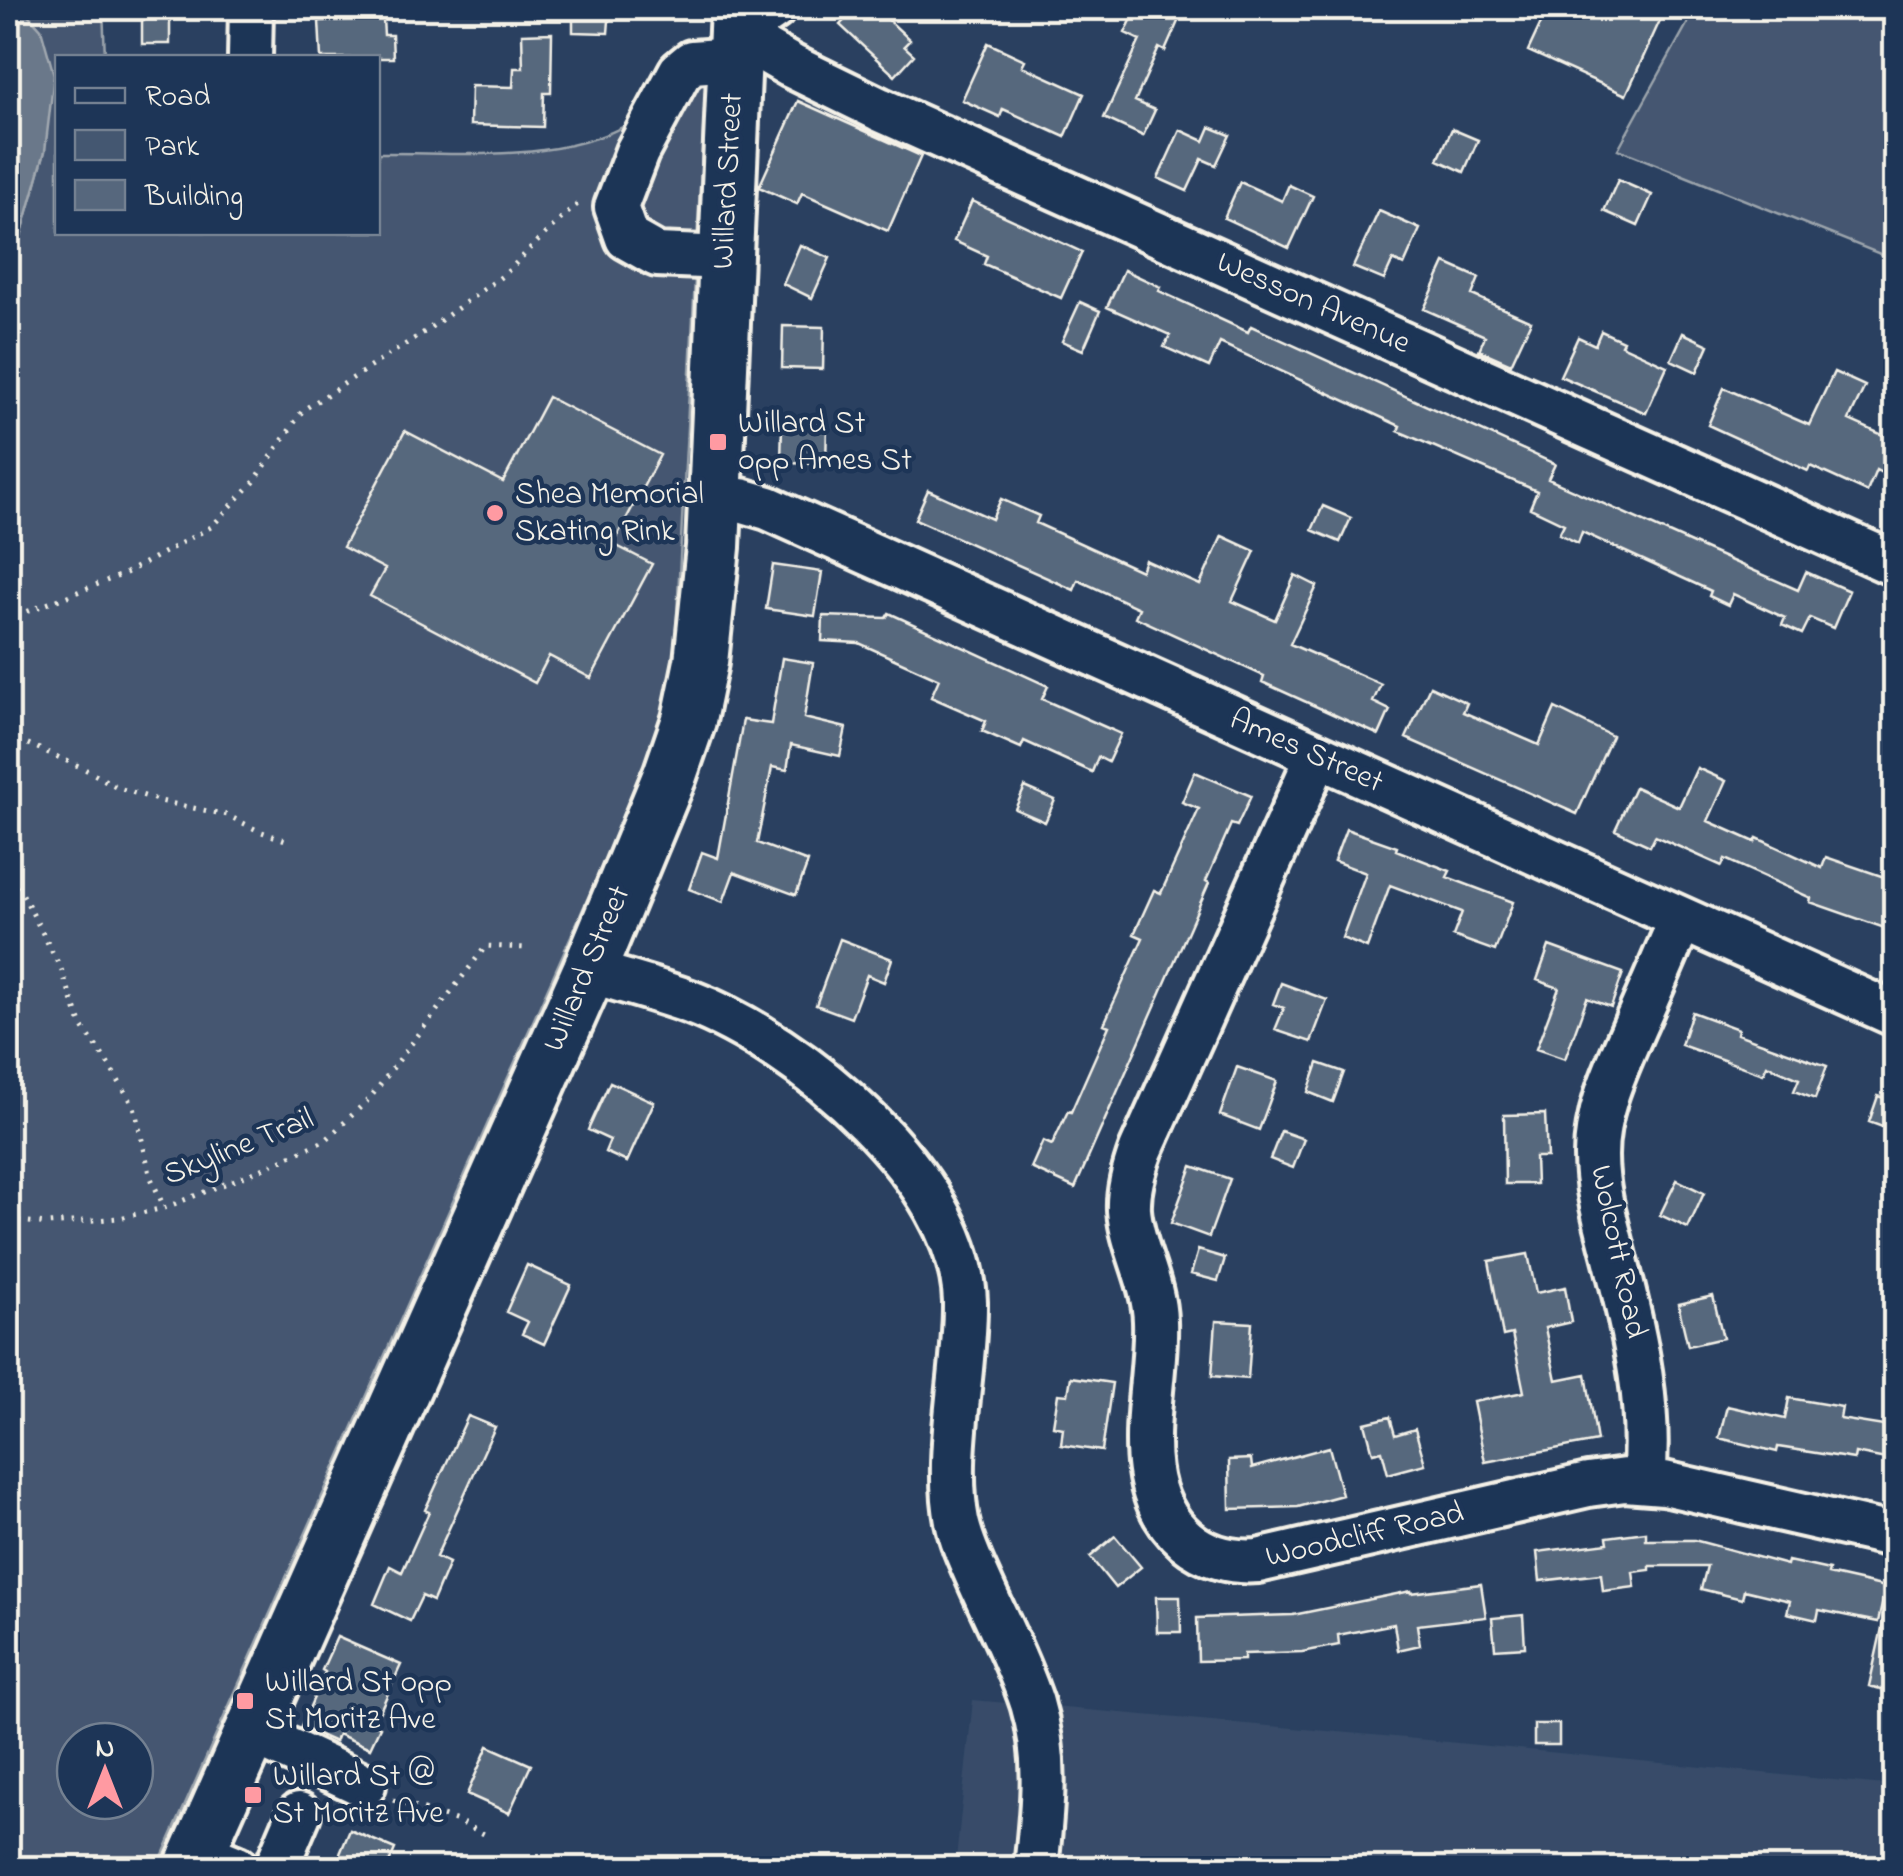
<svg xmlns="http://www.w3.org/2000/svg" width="1903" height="1876" viewBox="0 0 1903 1876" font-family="'Indie Flower',sans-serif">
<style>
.built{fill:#374c69}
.green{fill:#445771;stroke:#9ca4ac;stroke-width:2.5;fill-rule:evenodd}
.water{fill:#6a788a;stroke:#a1a8b0;stroke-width:2.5}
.building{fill:#56677d;stroke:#f4f1e8;stroke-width:2.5}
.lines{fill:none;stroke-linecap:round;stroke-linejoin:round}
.minor-casing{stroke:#f4f1e8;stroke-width:50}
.major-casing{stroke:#f4f1e8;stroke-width:60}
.path{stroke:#f4f1e8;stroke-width:5;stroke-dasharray:2.5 8;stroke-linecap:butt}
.minor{stroke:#1d3557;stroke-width:42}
.major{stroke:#1d3557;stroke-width:52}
.poi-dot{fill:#ff9aa2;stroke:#1d3557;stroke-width:4}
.labels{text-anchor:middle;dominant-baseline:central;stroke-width:9;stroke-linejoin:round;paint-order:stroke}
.street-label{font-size:32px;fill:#f4f1e8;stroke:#1d3557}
.poi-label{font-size:32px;fill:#f4f1e8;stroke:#1d3557;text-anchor:start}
</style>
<rect width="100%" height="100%" fill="#2a4060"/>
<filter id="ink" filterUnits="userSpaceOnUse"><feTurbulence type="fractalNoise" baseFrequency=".01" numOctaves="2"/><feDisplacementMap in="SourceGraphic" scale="20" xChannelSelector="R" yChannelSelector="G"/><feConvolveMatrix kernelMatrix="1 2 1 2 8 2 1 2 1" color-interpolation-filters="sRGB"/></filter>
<g filter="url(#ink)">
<path class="built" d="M973,1700L1406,1738L1895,1786L1889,1868H955Z"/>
<path class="green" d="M22,8H103L105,57L58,58V232H378V153C462,152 572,166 644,114C667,98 687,75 707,56L674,670L663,721L634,794L157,1868H8V282L45,151L41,29ZM75,1741H135V1801H75Z
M1696,8H1895V260L1618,149Z"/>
<path class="water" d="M8,8H22L41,29L54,75L45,151L8,282Z"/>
<path class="building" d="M573,8H610L608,33L573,32Z
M856,8H863L873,17L879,11L910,40L904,46L914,55L895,76L840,25Z
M1137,8H1159L1180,17L1165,51L1159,48L1135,101L1155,110L1143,136L1104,118L1140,40L1125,33Z
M1548,8H1643L1662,16L1626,95L1528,51Z
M170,19V44H142V20Z
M383,19L384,35H392L393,58H321L319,21Z
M552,33L551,93H544L543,127L470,125L471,86L513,87L514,68H523L522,34Z
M988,43L1025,60L1022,66L1084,94L1065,137L1003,109L1000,117L962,100Z
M798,101L921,156L888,231L802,193L797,204L759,187Z
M1210,127L1230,135L1216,165L1202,159L1187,191L1158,178L1180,130L1204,141Z
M1452,129L1478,140L1464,172L1438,160Z
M1618,180L1652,195L1638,226L1604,211Z
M1240,182L1282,201L1289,185L1313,196L1289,248L1224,218Z
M972,201L1082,252L1061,298L984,264L987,256L954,241Z
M1379,211L1420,229L1404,265L1393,260L1384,280L1353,267Z
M800,245L830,258L812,298L783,284Z
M1445,263L1479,278L1472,295L1531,321L1511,364L1479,350L1485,336L1424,309Z
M1124,270L1161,287L1159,291L1248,332L1251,326L1555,464L1548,479L1709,551L1798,590L1806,572L1849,591L1833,628L1810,618L1802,634L1782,625L1785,618L1733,594L1728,605L1709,596L1711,591L1582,532L1578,543L1559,534L1564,524L1530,508L1537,491L1398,431L1400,426L1220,343L1209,367L1164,347L1170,335L1107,307Z
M1080,302L1100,311L1083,350L1062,341Z
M783,326L824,327L823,369L782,368Z
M1601,331L1623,341L1621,345L1667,366L1646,413L1560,376L1578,337L1595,345Z
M1683,333L1709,345L1697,372L1671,360Z
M1834,372L1865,386L1849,420L1896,441L1882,473L1876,470L1867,492L1810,466L1808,471L1708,425L1724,388L1809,425Z
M548,397L660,455L613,544L652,564L591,678L549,656L535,683L370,596L385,569L343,547L405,431L503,482Z
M782,424L827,425L826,464L781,463Z
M928,490L992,519L1001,499L1039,516L1036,523L1141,571L1145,560L1200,585L1222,536L1255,551L1232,601L1275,620L1295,575L1317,586L1290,644L1381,684L1373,702L1390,710L1379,735L1262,682L1264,676L1135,617L1139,608L1078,580L1074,590L915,519Z
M1323,506L1351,518L1340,542L1312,530Z
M773,565L822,572L815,616L766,609Z
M889,613L1048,686L1042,699L1121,734L1108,762L1098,757L1092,772L1024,741L1021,748L982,731L986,721L931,697L939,679L859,643L822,641L823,616L886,618Z
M782,658L813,663L804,718L846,728L840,756L791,745L787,770L772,767L757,843L808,862L796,895L734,872L723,902L689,889L702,852L718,858L743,720L771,724Z
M1430,686L1467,703L1463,712L1539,745L1555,708L1612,736L1577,814L1406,738Z
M1697,768L1726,781L1708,821L1755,842L1757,838L1822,868L1826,857L1896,881V932L1810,902L1811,898L1725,859L1722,866L1655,836L1650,846L1615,830L1635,787L1679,807Z
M1195,772L1251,796L1237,826L1231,824L1206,881L1209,883L1075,1188L1031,1168L1043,1141L1052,1145L1068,1111L1071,1112L1109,1026L1104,1024L1143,938L1134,934L1154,890L1161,893L1199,809L1182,802Z
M1025,787L1055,800L1045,822L1015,809Z
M1346,829L1397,847L1396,850L1450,871L1447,877L1513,902L1495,951L1453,936L1462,912L1390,885L1367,948L1342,938L1366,873L1334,861Z
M840,939L892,959L884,982L867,975L851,1018L816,1005Z
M1549,946L1623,973L1611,1007L1587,998L1565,1059L1536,1049L1559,988L1537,980Z
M1281,983L1327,1000L1311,1042L1275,1030L1284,1008L1273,1004Z
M1692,1012L1738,1029L1737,1034L1827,1066L1815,1099L1794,1091L1799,1079L1767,1065L1763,1074L1681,1045Z
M1318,1063L1344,1072L1333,1102L1308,1092Z
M1237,1067L1277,1081L1259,1130L1220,1115Z
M610,1082L654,1102L627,1162L605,1152L610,1140L588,1130Z
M1878,1096L1896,1102V1132L1869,1122Z
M1545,1114L1547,1157H1535L1536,1184H1505L1504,1115Z
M1281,1131L1304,1139L1293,1168L1270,1159Z
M1192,1166L1230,1179L1209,1237L1171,1223Z
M1677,1180L1704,1193L1688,1228L1660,1215Z
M1198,1250L1225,1258L1218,1281L1191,1274Z
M1528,1254L1536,1293L1565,1287L1571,1322L1545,1328L1556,1380L1586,1374L1597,1441L1485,1462L1473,1402L1524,1392L1512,1334L1503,1336L1489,1261Z
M527,1265L571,1285L544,1344L522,1334L528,1322L506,1312Z
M1713,1296L1723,1338L1688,1346L1678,1304Z
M1216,1321L1252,1323L1248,1379L1212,1376Z
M1071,1377L1112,1383L1102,1451L1061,1445L1063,1428L1053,1426L1058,1394L1068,1395Z
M1789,1398L1842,1407L1840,1419L1896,1428V1461L1855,1453L1854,1459L1778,1447L1777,1452L1719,1438L1727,1406L1785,1419Z
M468,1416L495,1427L436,1557L449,1563L433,1601L422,1596L410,1621L374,1604L390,1566L402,1572L429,1512L425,1510Z
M1390,1417L1395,1435L1415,1429L1425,1464L1388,1474L1382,1451L1373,1453L1365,1423Z
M1329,1447L1342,1495L1298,1507L1230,1509L1229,1460L1251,1459L1252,1468Z
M1646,1532V1540H1694L1787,1565L1788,1561L1829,1570L1828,1574L1886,1587L1878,1622L1819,1610L1817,1620L1787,1613L1790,1601L1744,1590L1742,1599L1701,1589L1707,1566H1650V1570L1633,1572L1635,1587L1603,1591L1601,1574L1540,1581L1537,1552L1608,1543L1607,1537Z
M1115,1536L1141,1567L1115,1588L1090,1557Z
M1481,1584L1486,1617L1417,1625L1420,1645L1398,1650L1394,1624L1338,1635L1339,1645L1302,1652L1244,1654V1660L1198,1661L1197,1618L1293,1615L1411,1591V1593Z
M1156,1597H1180L1181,1632H1157Z
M1886,1610L1896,1611V1693L1869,1686Z
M1523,1615L1525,1647L1495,1649L1492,1618Z
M337,1637L401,1665L374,1724L380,1727L370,1748L338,1734L335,1742L301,1727L325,1672L322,1670Z
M1534,1724H1559V1745H1534Z
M488,1746L531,1765L509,1813L467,1794Z
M350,1830L395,1849L387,1868H334Z"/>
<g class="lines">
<defs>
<path id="minor" d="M774,8L736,34L791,66L879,109L1896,565
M250,58L251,8
M725,258L657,255L627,238L616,207L637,152L680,72L692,62L734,59
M715,497L741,500L768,508L1896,1015
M1317,757L1141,1150C1134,1169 1128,1189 1129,1210C1132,1248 1154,1282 1155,1321C1158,1392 1123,1486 1186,1540C1206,1557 1232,1563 1258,1561L1588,1485L1625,1480L1664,1483L1896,1536
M589,971C622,981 657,990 690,1002C799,1043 961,1177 965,1302C966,1371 944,1454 957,1521C961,1541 970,1560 978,1578C996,1619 1018,1661 1032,1703C1049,1759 1042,1812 1036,1868
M1644,1480C1651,1407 1636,1340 1618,1269C1609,1232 1596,1194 1596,1156C1596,1109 1617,1067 1635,1025C1651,990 1666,954 1681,919
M251,1732L364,1785
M198,1852L237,1868
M276,1868L299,1814"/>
<path id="major" d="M191,1868L589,971L670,775L689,720L701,662L713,547L737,8"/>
</defs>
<use href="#minor" class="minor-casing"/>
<use href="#major" class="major-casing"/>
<path class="path" d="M8,619L124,574L211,527L254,482L303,410L423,333L505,274L550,229L581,201
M8,737L19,740L83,768L119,788L160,801L227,815L259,831L288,841
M8,880L21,891L61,969L82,1026L105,1059L134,1106L151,1178L164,1207
M8,1220L48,1224L119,1218L164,1208L260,1170L326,1140L370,1098L486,946L527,948
M393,1800L458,1821L486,1835"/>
<use href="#minor" class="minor"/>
<use href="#major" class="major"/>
</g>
</g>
<g class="poi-dot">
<rect x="708" y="432" width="20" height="20" rx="5"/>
<circle cx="495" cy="513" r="10"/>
<rect x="235" y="1691" width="20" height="20" rx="5"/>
<rect x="243" y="1785" width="20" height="20" rx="5"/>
</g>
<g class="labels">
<g class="street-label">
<text transform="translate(729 181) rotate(-87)">Willard Street</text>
<text transform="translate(1313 304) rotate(24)">Wesson Avenue</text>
<text transform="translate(1306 752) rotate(24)">Ames Street</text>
<text transform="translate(588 969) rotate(-67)">Willard Street</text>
<text transform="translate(239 1148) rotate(-22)">Skyline Trail</text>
<text transform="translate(1617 1252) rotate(78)">Wolcott Road</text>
<text transform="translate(1365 1536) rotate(-13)">Woodcliff Road</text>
</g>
<g class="poi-label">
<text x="738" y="424">Willard St<tspan x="738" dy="37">opp Ames St</tspan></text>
<text x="515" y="495">Shea Memorial<tspan x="515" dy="37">Skating Rink</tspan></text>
<text x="265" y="1683">Willard St opp<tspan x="265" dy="37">St Moritz Ave</tspan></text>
<text x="273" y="1777">Willard St @<tspan x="273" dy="37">St Moritz Ave</tspan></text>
</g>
</g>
<rect width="1903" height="1876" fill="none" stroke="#1d3557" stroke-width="40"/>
<rect x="20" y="20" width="1863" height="1836" fill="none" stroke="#f4f1e8" stroke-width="4" filter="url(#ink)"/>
<rect x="55" y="55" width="325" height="180" fill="#1d3557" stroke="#738091" stroke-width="2.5"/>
<rect x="75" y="88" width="50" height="15" fill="#1d3557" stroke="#738091" stroke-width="2.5"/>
<text x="145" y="105" font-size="30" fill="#f4f1e8">Road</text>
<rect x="75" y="130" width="50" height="30" fill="#445771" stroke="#738091" stroke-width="2.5"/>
<text x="145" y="155" font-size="30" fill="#f4f1e8">Park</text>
<rect x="75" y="180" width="50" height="30" fill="#56677d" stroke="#738091" stroke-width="2.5"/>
<text x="145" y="205" font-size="30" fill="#f4f1e8">Building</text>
<g transform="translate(105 1771)"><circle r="48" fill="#1d3557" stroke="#738091" stroke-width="2.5"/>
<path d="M0-8L18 38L0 25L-18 38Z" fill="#ff9aa2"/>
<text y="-15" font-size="28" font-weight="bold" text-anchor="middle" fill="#f4f1e8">N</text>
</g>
</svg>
